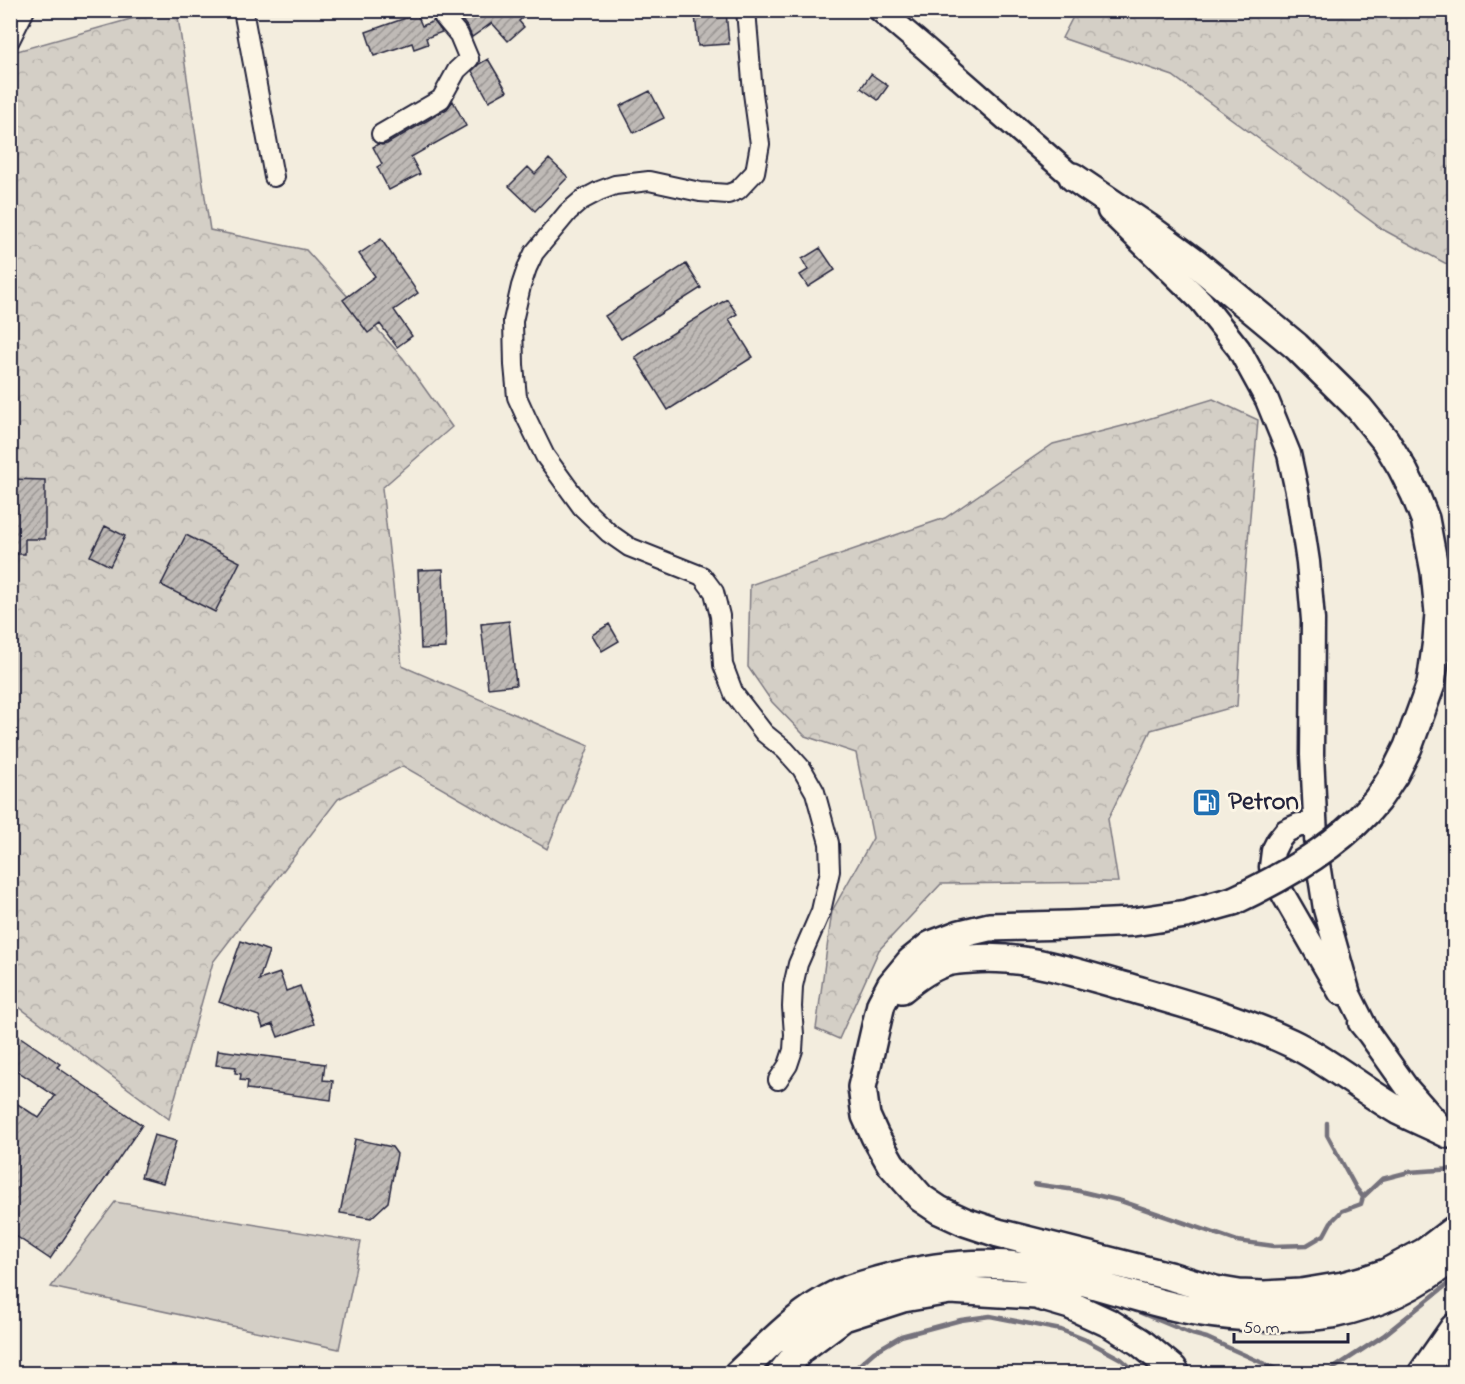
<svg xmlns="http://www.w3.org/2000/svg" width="1465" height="1384" viewBox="0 0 1465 1384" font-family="'Indie Flower',sans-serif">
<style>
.green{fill:#d4cfc6;stroke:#7b7880;stroke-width:1.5}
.forest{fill:url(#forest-crowns);stroke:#7b7880;stroke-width:1.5}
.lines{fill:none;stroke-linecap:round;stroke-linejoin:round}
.stream{stroke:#75727b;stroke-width:4.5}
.building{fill:url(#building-hatch);stroke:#22223b;stroke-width:1.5}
.minor-casing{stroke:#22223b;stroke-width:22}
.major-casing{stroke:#22223b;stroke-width:27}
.highway-casing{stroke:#22223b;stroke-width:32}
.minor{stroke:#fcf5e5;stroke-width:18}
.major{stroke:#fcf5e5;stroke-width:22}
.highway{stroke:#fcf5e5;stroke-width:27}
.highway-bridge-casing{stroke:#22223b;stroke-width:32;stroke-linecap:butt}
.highway-bridge{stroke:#fcf5e5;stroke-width:27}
.labels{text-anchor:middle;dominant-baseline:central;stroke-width:6;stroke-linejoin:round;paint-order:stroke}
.poi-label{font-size:27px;font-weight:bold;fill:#22223b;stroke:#fcf5e5;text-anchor:start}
</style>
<defs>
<pattern id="forest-crowns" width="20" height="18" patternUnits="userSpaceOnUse" patternTransform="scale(1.5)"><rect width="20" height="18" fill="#d4cfc6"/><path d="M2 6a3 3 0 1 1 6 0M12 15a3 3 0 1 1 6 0" fill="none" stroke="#b6b1ab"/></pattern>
<pattern id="building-hatch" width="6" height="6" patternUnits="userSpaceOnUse" patternTransform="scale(1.5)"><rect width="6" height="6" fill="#bfbab6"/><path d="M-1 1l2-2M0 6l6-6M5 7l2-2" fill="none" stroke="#9b9795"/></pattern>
</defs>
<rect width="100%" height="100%" fill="#f3edde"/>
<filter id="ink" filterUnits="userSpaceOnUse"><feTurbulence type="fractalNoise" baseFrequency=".0167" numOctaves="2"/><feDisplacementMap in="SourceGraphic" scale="12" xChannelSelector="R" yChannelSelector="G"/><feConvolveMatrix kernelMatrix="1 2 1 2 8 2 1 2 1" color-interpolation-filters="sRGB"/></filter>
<g filter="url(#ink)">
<path class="green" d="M115,1202L361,1242L339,1349L51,1287Z"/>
<path class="forest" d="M159,11H177L210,230L306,250L403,358L452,427L382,488L402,666L589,746L547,849L403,766L338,799L213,962L169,1119L11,1001L10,53Z
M1076,11H1454V268L1382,229L1173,76L1062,38Z
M1213,399L1258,420L1244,589L1237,706L1151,730L1108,819L1118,882L941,884L879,950L839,1039L816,1029L832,911L873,838L856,753L805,736L772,702L748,667L750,585L945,518L1053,444L1138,422Z"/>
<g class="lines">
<path class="stream" d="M1034,1184L1075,1190L1121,1201L1237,1241L1274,1246L1307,1245L1324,1235L1331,1222L1342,1211L1361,1204L1363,1197L1356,1188L1327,1135V1123
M1363,1197L1382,1179L1409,1172L1454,1169
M1129,1308L1192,1334L1207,1338L1287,1374
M849,1374L874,1352L901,1336L961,1320L990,1316L1061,1330L1086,1340L1121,1359L1138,1374
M1325,1374L1383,1336L1449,1283L1454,1276"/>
</g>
<path class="building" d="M454,10H531L519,21L524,27L508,41L492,23L472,37L468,28Z
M726,12L729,44L698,46L695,14Z
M417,14L422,26L434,21L442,32L426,38L428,44L414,49L412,43L374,56L366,32Z
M488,59L507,91L489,101L472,71L479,64Z
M871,74L888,86L878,100L861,88Z
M650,91L664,118L634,133L620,106Z
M453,101L466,126L411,157L420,174L389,190L377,167L382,164L373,147L378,144L382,145L387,144L447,109Z
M549,159L568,177L535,211L509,186L528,167L535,174Z
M381,239L418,293L394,310L412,336L397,347L380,324L368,333L343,300L375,276L359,254Z
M820,248L835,270L808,287L800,275L808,270L802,259Z
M686,264L701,288L621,339L605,316Z
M727,299L737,314L729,319L753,357L668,410L635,357Z
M10,479L45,480V539H25V554H10Z
M105,526L125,536L110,566L90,556Z
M186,535L240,562L215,612L161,585Z
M443,569L446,648L421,649L418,570Z
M509,621L516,685L488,688L481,624Z
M609,624L619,641L602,651L592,635Z
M241,941L269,951L259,980L280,973L286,991L300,986L314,1024L278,1037L273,1024L263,1028L259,1016L219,1002Z
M10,1030L60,1064L57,1067L142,1125L50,1259L10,1232V1099L39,1118L55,1096L10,1066Z
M218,1050L325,1064L323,1080L333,1081L331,1100L247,1089L248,1081L240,1080L241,1074L235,1073L236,1067L216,1065Z
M154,1135L176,1141L163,1183L141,1177Z
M355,1139L392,1147L397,1154L388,1202L371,1218L340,1213Z"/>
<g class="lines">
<defs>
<path id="minor" d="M243,10L274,177
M746,10L753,93L760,144L755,172L738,190L728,194L700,192L649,181L615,185L599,191L582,200L568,212L534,253L527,268L521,286L513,321L514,365L517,397L526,417L545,456L582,507L609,533L629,547L702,576L714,592L720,616L723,665L734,694L764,733L785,750L802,769L815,792L829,843L830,871L821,911L798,964L793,986L792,1007L794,1034L793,1050L788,1065L778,1080
M10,40L25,10
M381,134L441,99L457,70L469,59L459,35L443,16V10"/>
<path id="major" d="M880,10L925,48L1085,188
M1109,211L1201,301L1239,349L1267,400L1289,454L1298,496L1308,562L1313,620L1312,755L1317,857L1325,909L1349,994L1369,1034
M1315,825H1299L1286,831L1278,841L1273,851L1271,867L1280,889L1340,993
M1360,1023L1369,1034L1408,1089L1445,1131"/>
<path id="highway" d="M1073,177L1147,227L1196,263L1296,346L1359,408L1385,440L1402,468L1415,494L1425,519L1435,572L1439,613L1437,640L1431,684L1408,747L1395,773
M1233,901L1186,914L1133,922L1068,925L989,927L960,934L931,945L911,961L891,985L881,1004L862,1087L866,1116L875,1136L891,1164L921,1198L939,1210L965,1222L998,1233L1173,1277L1215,1290L1239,1294L1264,1295L1301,1293L1343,1286L1368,1279L1386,1273L1425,1252L1454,1230
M902,989C914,979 928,968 944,963C952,960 962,960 971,959C1024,954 1076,973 1127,987C1182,1003 1238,1018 1291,1043C1329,1061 1362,1090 1399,1111C1415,1119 1432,1126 1448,1134
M738,1374C769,1345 799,1312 837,1294C851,1288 866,1284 880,1280C931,1266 985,1259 1038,1269C1048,1271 1058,1275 1068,1277C1099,1286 1130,1295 1160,1303C1204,1315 1251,1319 1296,1317C1308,1317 1320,1316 1332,1314C1377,1305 1419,1285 1454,1256
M781,1374L801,1349L844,1317L903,1298L950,1290L1036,1295L1070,1305L1111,1324L1140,1342L1173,1369L1176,1374
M1422,1374L1454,1328"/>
</defs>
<use href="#minor" class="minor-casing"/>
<use href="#major" class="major-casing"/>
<use href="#highway" class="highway-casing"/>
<use href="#minor" class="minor"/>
<use href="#major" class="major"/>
<use href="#highway" class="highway"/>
<defs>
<path id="highway-bridge" d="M1233,901C1282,878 1343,843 1377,800C1383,792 1389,782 1395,773"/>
</defs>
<use href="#highway-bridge" class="highway-bridge-casing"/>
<use href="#highway-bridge" class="highway-bridge"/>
</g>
</g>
<defs>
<symbol id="fuel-square" viewBox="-11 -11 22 22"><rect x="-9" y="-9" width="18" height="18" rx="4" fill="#1f6fb2" stroke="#fcf5e5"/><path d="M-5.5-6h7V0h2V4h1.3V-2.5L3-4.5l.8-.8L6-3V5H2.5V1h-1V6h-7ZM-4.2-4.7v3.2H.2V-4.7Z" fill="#fff"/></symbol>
</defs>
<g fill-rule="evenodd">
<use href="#fuel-square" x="1190" y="786" width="33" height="33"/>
</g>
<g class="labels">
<g class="poi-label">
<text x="1228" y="802">Petron</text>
</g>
</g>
<rect width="1465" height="1384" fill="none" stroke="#fcf5e5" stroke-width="36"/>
<rect x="18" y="18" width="1429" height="1348" fill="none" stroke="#22223b" stroke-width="2" filter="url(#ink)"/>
<path d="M1234 1333v9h114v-9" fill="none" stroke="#22223b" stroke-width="3"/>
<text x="1243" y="1333" font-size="18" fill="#22223b" stroke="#fcf5e5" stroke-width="4.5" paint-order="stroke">50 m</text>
</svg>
